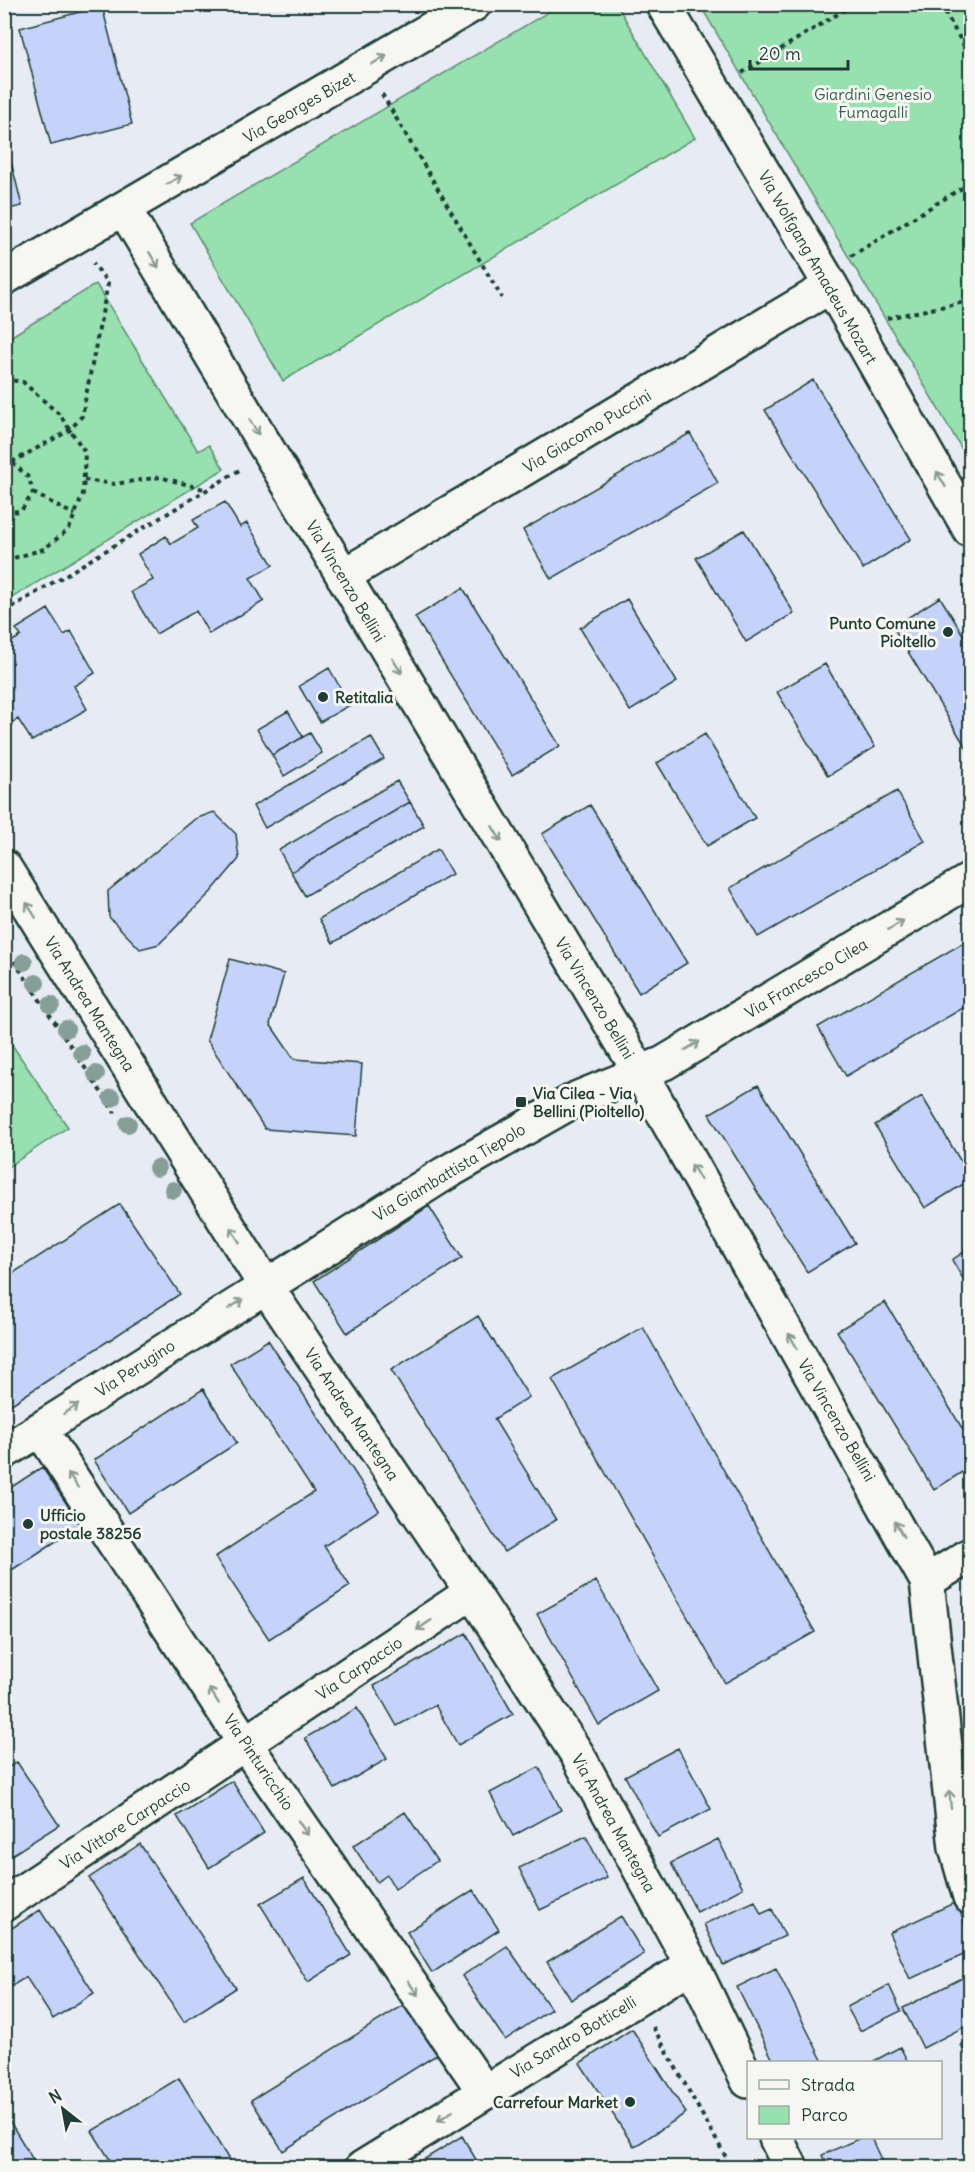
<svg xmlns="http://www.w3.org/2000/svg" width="975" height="2172" viewBox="0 0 975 2172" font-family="Delius,sans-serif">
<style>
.green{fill:#97e0af;stroke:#5b8e72;stroke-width:1.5}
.building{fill:#c5d3fa;stroke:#1f3d34;stroke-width:1.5}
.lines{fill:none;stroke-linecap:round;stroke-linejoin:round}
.street-casing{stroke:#1f3d34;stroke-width:38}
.path{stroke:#1f3d34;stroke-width:4;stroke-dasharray:4.5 4.5;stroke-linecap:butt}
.street{stroke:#f6f6f2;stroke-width:33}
.tree{fill:#869e98}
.oneway{stroke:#8a9a93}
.poi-dot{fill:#1f3d34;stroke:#f6f6f2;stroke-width:2}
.labels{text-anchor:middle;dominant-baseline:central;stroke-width:6;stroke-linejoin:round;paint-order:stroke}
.park-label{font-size:16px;fill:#375e4d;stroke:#f6f6f2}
.street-label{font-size:16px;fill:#1f3d34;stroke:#f6f6f2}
.poi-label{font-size:16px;font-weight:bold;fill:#1f3d34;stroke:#f6f6f2;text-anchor:start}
</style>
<rect width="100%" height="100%" fill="#e7ecf4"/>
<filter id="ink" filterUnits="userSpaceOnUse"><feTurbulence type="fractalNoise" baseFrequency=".0167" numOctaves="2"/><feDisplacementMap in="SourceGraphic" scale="12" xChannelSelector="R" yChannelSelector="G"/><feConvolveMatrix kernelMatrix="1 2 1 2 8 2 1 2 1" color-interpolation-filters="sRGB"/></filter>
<g filter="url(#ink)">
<path class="green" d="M560,5H617L695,138L283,381L190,223Z
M700,5H970V463Z
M96,284L198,451L209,445L224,469L5,602V340Z
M4,1033L68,1127L5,1169H4Z"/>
<path class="building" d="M102,6L132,124L51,145L20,28Z
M4,133L22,206L4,210Z
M813,380L911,539L863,569L765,410Z
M690,433L718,483L551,579L523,530Z
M225,502L240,527L247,523L273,565L250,578L264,601L209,634L196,611L156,634L131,592L153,580L138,554L166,536L171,544L198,528L193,520Z
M744,530L794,613L746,642L696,558Z
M463,588L560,746L512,775L415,617Z
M940,597L970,646V754L893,627Z
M627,599L677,682L630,711L580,628Z
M48,609L64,635L71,631L95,673L74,686L87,709L32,741L18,719L4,727V646L21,636L16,629Z
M825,664L875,747L828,776L777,692Z
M329,668L350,705L320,722L299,686Z
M288,711L303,737L272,755L257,729Z
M310,733L322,753L284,776L272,755Z
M705,734L755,818L707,846L657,763Z
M371,737L384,759L265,828L253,806Z
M397,781L410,802L291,872L279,850Z
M897,791L925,841L758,937L730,888Z
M410,802L424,826L305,896L291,872Z
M590,805L687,963L639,993L542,834Z
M214,812L236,834L239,859L211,892L159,944L140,949L109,917L108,891L195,819Z
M438,849L452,874L333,943L319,919Z
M970,939V1004L846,1076L818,1027Z
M230,959L284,974L270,1024L294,1059L362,1064L356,1136L265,1129L207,1040Z
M758,1085L855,1243L807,1272L709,1114Z
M922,1096L970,1177V1180L925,1208L875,1125Z
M120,1204L180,1294L4,1409V1279Z
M429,1206L462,1258L347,1333L314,1281Z
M970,1248V1291L952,1260Z
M885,1302L970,1441V1467L934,1490L837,1331Z
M478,1316L529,1397L494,1419L556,1520L504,1552L391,1370Z
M643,1327L815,1632L725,1683L552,1379Z
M268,1340L379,1510L324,1546L350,1586L269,1639L215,1557L314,1492L230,1364Z
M203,1389L237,1443L128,1513L94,1460Z
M42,1467L81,1525L4,1575V1492Z
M596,1581L658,1691L599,1725L537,1614Z
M466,1633L513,1714L458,1745L435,1705L397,1726L374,1686Z
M357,1708L387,1759L335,1789L305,1738Z
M678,1748L711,1809L658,1837L625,1776Z
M17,1762L59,1825L4,1860V1770Z
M539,1767L561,1810L513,1836L490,1793Z
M232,1781L264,1833L209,1868L177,1816Z
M405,1812L437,1861L395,1889L387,1875L377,1882L353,1846Z
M586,1836L607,1878L540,1910L519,1868Z
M718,1839L743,1888L697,1912L671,1863Z
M140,1844L236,1988L184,2022L89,1878Z
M304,1878L351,1955L308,1982L260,1904Z
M473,1890L499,1930L432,1973L407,1932Z
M755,1901L761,1914L772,1909L785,1936L723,1965L704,1924Z
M956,1902L970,1936V1952L910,1979L889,1933Z
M40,1910L94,1993L53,2019L26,1977L4,1991V1933Z
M621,1916L644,1954L571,2000L547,1962Z
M507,1946L551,2009L505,2040L462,1976Z
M776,1968L823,2062H774L737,1987Z
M970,1974V2024L923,2048L903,2008Z
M889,1985L901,2011L860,2031L847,2007Z
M407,2003L438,2054L283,2151L251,2100Z
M632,2029L686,2113L634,2147L580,2063Z
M970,2040V2064L961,2045Z
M900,2047L908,2062H875L874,2061Z
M179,2078L234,2168H115L92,2131Z
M4,2112L35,2163L27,2168H4Z
M462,2136L481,2168H410Z
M860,2138H871L885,2168H828L822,2155Z"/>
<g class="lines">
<defs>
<path id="street" d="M663,4L831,286L970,530
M124,209L641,1074L927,1581L956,1848L970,1897
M4,278L474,4
M343,576L831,286
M4,867L265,1285L472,1592L577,1754L692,1965L748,2081
M40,1429L246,1745L484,2091
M4,1452L444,1174L578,1098L664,1063L970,880
M927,1581L970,1555
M4,1904L472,1592
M776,2138L791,2168
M362,2168L692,1965"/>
</defs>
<use href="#street" class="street-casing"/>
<path class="path" d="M940,4L970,56
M742,73L854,4
M382,94L502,298
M851,256L970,183
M887,318L970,301
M4,379L23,382L60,415L85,452L83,494L69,529L44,549L4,561
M4,459L12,462L29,478L33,493L21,511L4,512
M12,462L70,430L82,416L108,283L93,263
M84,480L115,484L160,477L207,490
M33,493L75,515
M4,612L243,468
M4,946L115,1113
M653,2027L732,2168"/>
<use href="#street" class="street"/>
</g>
<g class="tree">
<circle cx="24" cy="962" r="9"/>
<circle cx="36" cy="983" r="9"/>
<circle cx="51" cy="1005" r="9"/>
<circle cx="66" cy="1029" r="9"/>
<circle cx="82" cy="1053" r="9"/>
<circle cx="96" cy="1074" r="9"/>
<circle cx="112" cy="1098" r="9"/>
<circle cx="128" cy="1124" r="9"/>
<circle cx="157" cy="1168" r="9"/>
<circle cx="173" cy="1190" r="9"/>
</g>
<defs><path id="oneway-shaft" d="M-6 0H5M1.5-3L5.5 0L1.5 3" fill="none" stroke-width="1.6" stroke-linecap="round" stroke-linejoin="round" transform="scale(1.5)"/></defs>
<g class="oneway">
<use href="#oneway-shaft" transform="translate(379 60) rotate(-30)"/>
<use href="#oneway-shaft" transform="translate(174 180) rotate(-30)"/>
<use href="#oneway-shaft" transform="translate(154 260) rotate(59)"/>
<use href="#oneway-shaft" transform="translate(254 427) rotate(59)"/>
<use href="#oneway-shaft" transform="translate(941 479) rotate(-120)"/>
<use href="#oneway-shaft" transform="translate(397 666) rotate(59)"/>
<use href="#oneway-shaft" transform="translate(497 834) rotate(59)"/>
<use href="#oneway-shaft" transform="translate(31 910) rotate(-122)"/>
<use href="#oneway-shaft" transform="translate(896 925) rotate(-31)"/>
<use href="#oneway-shaft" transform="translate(692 1046) rotate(-31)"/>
<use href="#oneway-shaft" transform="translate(696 1172) rotate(-120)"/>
<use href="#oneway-shaft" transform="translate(235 1235) rotate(-122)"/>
<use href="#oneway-shaft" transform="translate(236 1304) rotate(-32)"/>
<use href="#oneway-shaft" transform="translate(793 1341) rotate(-120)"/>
<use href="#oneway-shaft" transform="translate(71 1409) rotate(-33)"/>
<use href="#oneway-shaft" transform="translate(73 1480) rotate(-123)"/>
<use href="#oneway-shaft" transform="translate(899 1529) rotate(-119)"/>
<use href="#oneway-shaft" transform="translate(424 1625) rotate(146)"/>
<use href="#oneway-shaft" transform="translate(214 1696) rotate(-123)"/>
<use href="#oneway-shaft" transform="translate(950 1799) rotate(-96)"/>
<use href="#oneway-shaft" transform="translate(303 1828) rotate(56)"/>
<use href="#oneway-shaft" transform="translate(413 1988) rotate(56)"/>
<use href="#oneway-shaft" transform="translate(445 2116) rotate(148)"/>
</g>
</g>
<g class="poi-dot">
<circle cx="948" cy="632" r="6"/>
<circle cx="323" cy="697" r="6"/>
<rect x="515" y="1096" width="12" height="12" rx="3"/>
<circle cx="28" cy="1524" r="6"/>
<circle cx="630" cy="2102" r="6"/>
</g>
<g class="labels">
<g class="park-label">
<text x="873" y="94">Giardini Genesio<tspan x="873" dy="18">Fumagalli</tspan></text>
</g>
<g class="street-label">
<text transform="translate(299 107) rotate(-30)">Via Georges Bizet</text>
<text transform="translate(818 267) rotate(60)">Via Wolfgang Amadeus Mozart</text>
<text transform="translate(587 431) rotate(-31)">Via Giacomo Puccini</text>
<text transform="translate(346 581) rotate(59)">Via Vincenzo Bellini</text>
<text transform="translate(806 978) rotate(-31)">Via Francesco Cilea</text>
<text transform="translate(595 998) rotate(59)">Via Vincenzo Bellini</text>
<text transform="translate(90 1004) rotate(58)">Via Andrea Mantegna</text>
<text transform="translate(449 1172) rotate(-31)">Via Giambattista Tiepolo</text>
<text transform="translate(135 1368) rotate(-33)">Via Perugino</text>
<text transform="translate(352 1414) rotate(56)">Via Andrea Mantegna</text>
<text transform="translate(837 1420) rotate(60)">Via Vincenzo Bellini</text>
<text transform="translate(359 1668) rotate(-34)">Via Carpaccio</text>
<text transform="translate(259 1762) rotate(56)">Via Pinturicchio</text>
<text transform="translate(614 1823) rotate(61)">Via Andrea Mantegna</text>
<text transform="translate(125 1824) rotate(-33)">Via Vittore Carpaccio</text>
<text transform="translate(573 2037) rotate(-31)">Via Sandro Botticelli</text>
</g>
<g class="poi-label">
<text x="936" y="623" text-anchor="end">Punto Comune<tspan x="936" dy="18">Pioltello</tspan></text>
<text x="335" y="697">Retitalia</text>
<text x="533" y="1093">Via Cilea - Via<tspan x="533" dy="18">Bellini (Pioltello)</tspan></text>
<text x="40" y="1515">Ufficio<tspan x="40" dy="18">postale 38256</tspan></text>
<text x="618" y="2102" text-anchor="end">Carrefour Market</text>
</g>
</g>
<rect width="975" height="2172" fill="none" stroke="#f6f6f2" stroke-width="24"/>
<rect x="12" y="12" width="951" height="2148" fill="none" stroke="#1f3d34" stroke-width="2" filter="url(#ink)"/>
<rect x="747" y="2061" width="195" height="78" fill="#f6f6f2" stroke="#a0aca6" stroke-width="1.5"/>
<rect x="759" y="2080" width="30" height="9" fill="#f6f6f2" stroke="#a0aca6" stroke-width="1.5"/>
<text x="801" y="2091" font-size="18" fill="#1f3d34">Strada</text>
<rect x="759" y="2106" width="30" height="18" fill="#97e0af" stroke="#a0aca6" stroke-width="1.5"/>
<text x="801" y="2121" font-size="18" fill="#1f3d34">Parco</text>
<g transform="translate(63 2109) rotate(329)" stroke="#f6f6f2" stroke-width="4.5" paint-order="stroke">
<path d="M0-4.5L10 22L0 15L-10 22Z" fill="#1f3d34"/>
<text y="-9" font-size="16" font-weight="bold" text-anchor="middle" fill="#1f3d34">N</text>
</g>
<path d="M750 60v9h98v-9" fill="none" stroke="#1f3d34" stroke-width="3"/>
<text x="759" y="60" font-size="18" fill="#1f3d34" stroke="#f6f6f2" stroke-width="4.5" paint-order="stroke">20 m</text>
</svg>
